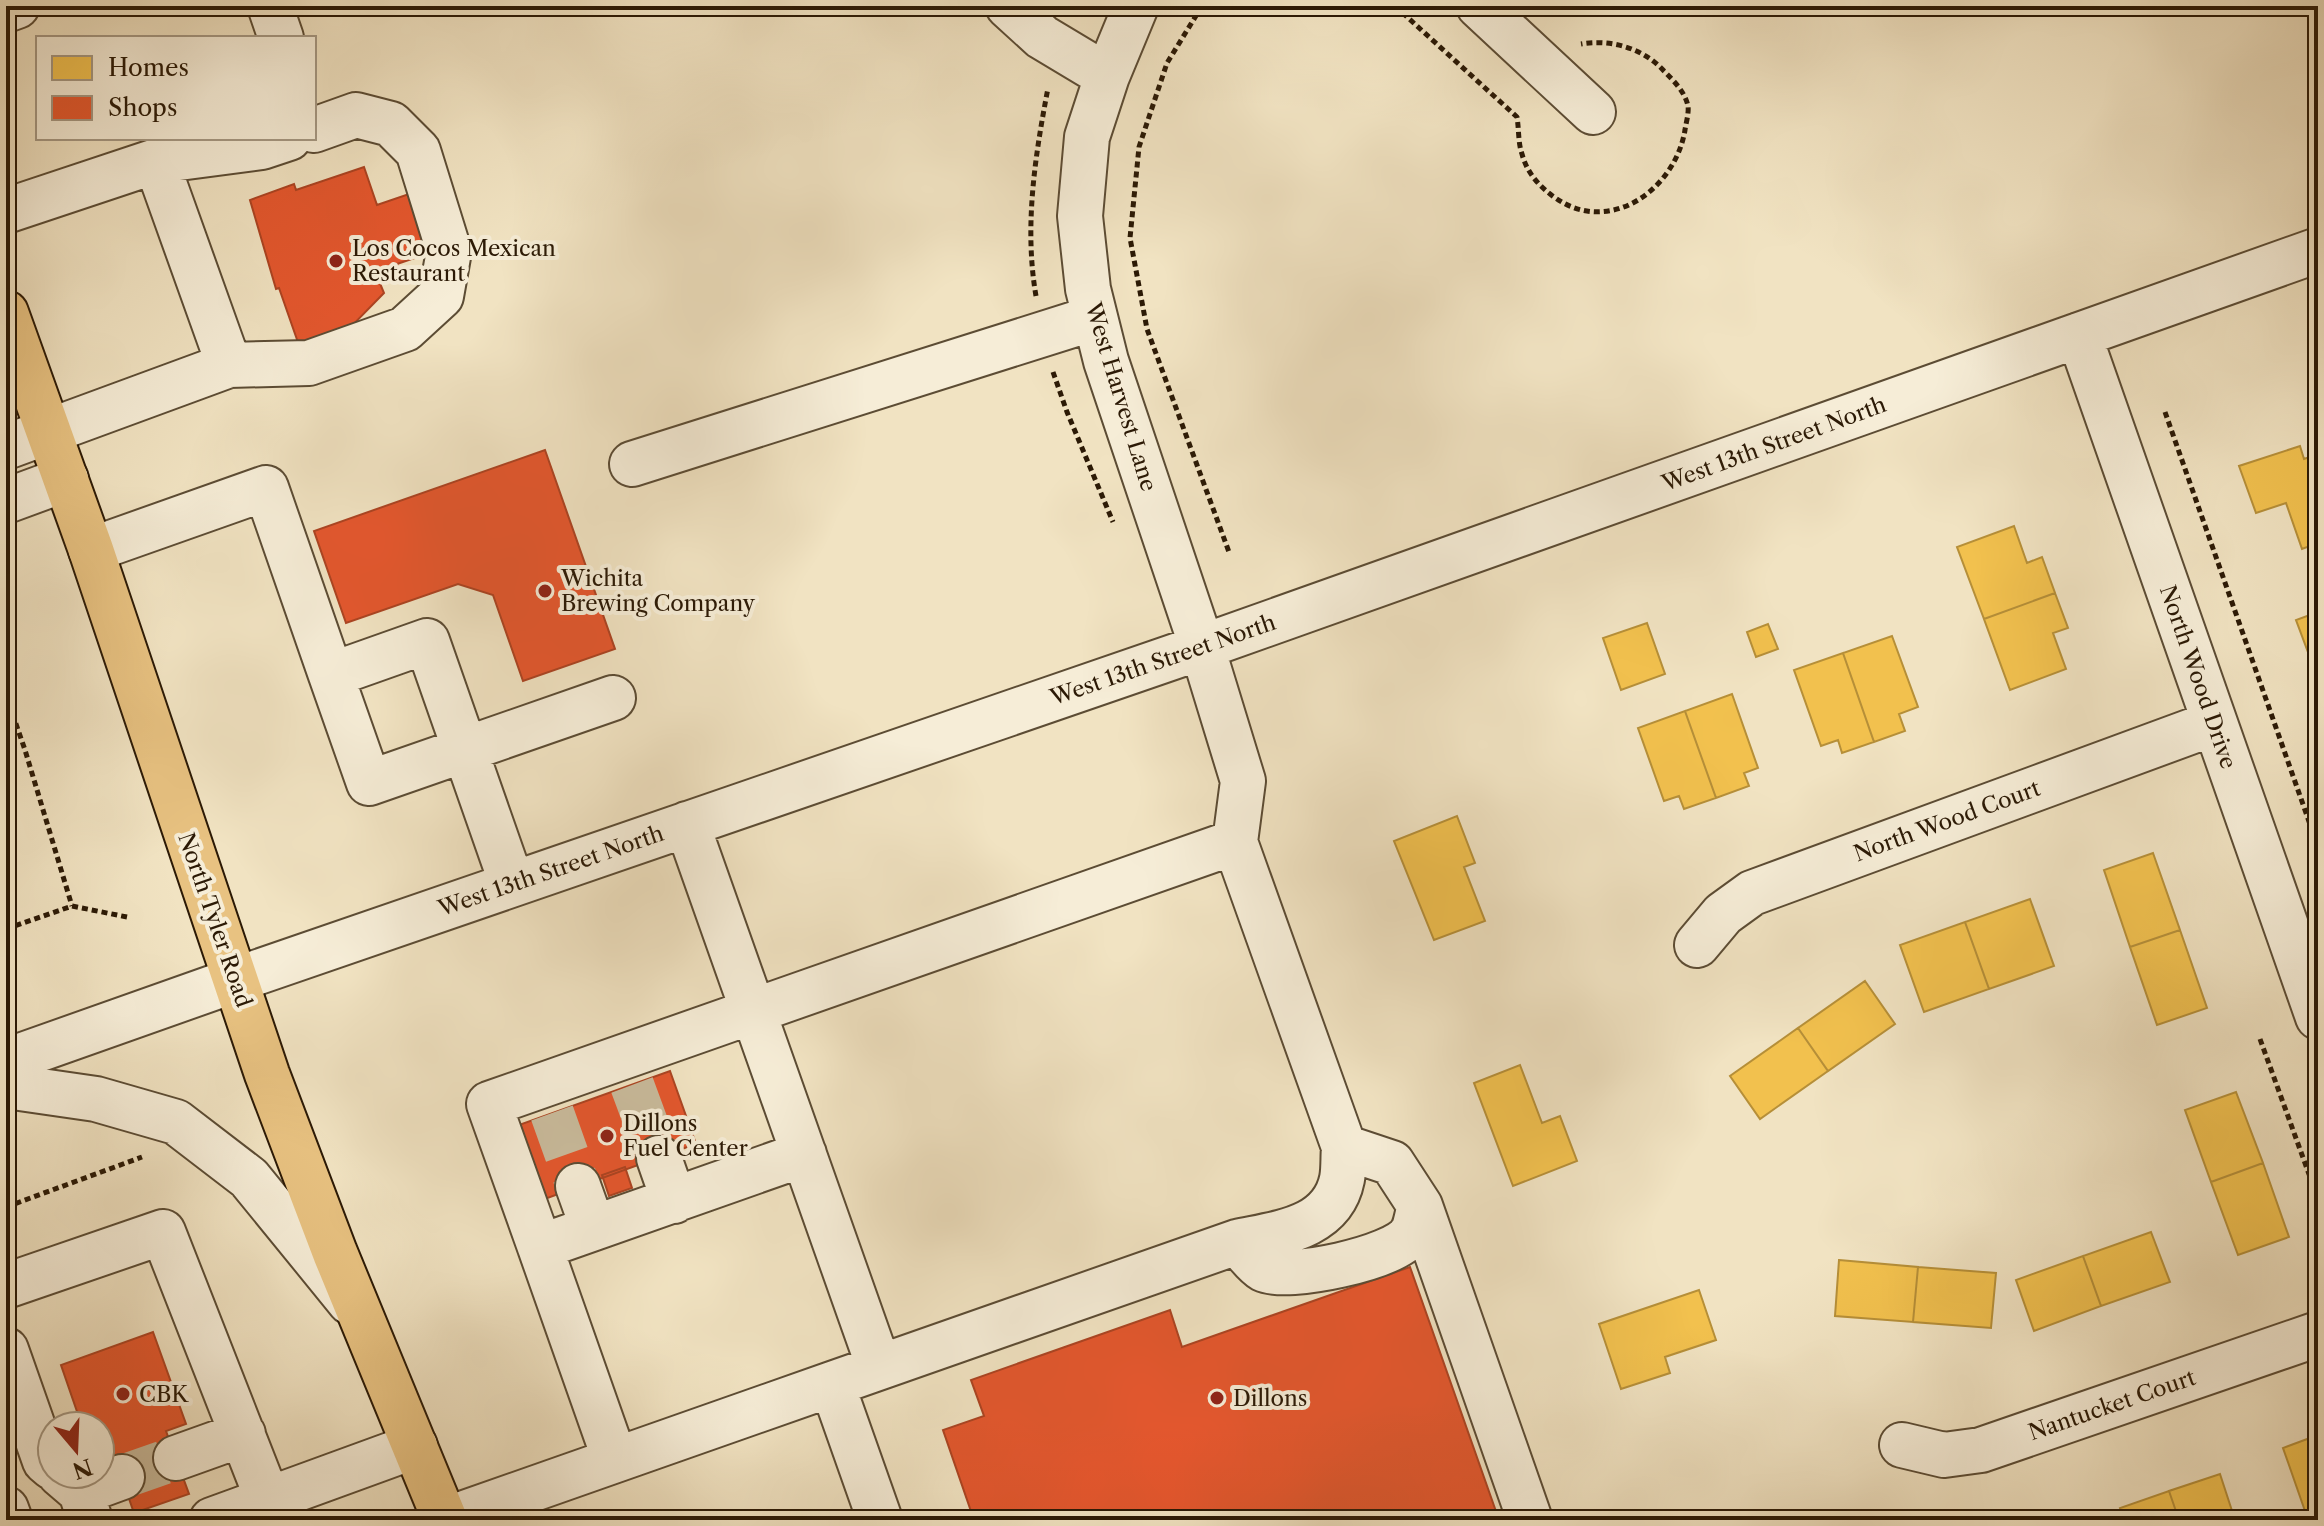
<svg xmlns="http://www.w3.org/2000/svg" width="2324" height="1526" viewBox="0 0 2324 1526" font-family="'Libre Caslon Text',serif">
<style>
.homes{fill:#f2c14e;stroke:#b68f38;stroke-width:2}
.shops{fill:#e4572e;stroke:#ac4422;stroke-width:2}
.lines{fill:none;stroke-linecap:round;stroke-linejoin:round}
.minor-tunnel{stroke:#c9bb9c;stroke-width:44;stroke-dasharray:44 22;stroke-linecap:butt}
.minor-casing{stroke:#5c4c34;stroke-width:48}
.major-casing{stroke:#2b1905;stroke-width:48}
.path{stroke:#2b1905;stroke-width:5;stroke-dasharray:6 4;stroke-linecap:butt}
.minor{stroke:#f6edd7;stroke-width:44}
.major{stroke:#e8c281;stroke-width:44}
.poi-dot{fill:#8f2418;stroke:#f6edd7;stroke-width:3}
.labels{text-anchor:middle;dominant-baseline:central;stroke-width:8;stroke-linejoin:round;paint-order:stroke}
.poi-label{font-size:22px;fill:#2b1905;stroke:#f6edd7;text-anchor:start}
.street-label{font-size:22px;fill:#2b1905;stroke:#f6edd7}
</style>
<rect width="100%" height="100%" fill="#f1e3c2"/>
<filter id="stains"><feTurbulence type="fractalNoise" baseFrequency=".0025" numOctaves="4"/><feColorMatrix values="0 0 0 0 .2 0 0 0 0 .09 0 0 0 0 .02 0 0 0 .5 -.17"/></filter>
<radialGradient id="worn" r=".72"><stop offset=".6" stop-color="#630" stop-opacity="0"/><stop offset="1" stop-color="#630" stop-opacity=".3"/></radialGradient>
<path class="homes" d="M2300,446L2304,459L2318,454V543L2302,549L2286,503L2256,513L2239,466Z
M2014,526L2027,563L2042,557L2055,593L1984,619L1957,547Z
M2055,593L2068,628L2053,633L2066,669L2010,690L1984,619Z
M2318,612V679L2296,620Z
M1647,623L1665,674L1621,690L1603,638Z
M1768,624L1778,649L1756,657L1747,632Z
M1892,636L1918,707L1899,714L1905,731L1874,742L1843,653Z
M1843,653L1874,742L1842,753L1838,740L1821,746L1794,670Z
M1732,694L1758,768L1744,773L1749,786L1716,798L1685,711Z
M1685,711L1716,798L1684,809L1679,796L1664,801L1638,728Z
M1457,816L1475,863L1464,867L1485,921L1434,940L1394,841Z
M2153,853L2180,930L2130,947L2104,870Z
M2030,899L2054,966L1989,989L1965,922Z
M1965,922L1989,989L1924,1012L1900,945Z
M2180,930L2207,1008L2157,1025L2130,947Z
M1865,981L1895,1024L1828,1071L1798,1028Z
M1798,1028L1828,1071L1760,1119L1730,1076Z
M1520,1065L1542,1123L1560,1116L1577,1161L1513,1186L1474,1083Z
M2236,1092L2263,1163L2211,1182L2185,1110Z
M2263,1163L2289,1237L2238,1255L2211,1182Z
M2151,1232L2170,1282L2101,1306L2083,1256Z
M2083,1256L2101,1306L2034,1331L2016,1280Z
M1839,1260L1918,1267L1913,1322L1835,1316Z
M1918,1267L1996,1273L1991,1328L1913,1322Z
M1699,1290L1716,1340L1665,1357L1670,1373L1621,1389L1599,1324Z
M2318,1435V1506L2305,1511L2283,1448Z
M2220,1474L2235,1520H2179L2169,1491Z
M2169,1491L2179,1520H2124L2120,1508Z"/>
<path class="shops" d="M364,167L377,205L409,194L426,245L415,258L397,264L400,274L379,281L384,293L340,338L301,351L279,288L276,289L250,200L294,184L296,190Z
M545,450L615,649L523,681L493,595L458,584L346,623L314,531Z
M670,1071L696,1144L542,1200L516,1126Z
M625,1167L632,1188L609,1196L602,1175Z
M1410,1267L1499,1520H974L943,1430L984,1416L971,1380L1170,1310L1182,1347Z
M153,1332L186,1424L166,1431L189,1494L134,1513L112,1450L100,1455V1426H82L61,1365Z"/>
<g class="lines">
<path class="minor-tunnel" d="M632,1085L659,1158
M552,1113L578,1186
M122,1477L176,1458"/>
<defs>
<path id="minor" d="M270,6L281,38
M1008,6L1042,37L1107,76
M1479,6L1593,112
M6,10L17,6
M156,161L262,147L289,138
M6,211L156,161L229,365L6,447
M2079,335L2318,1017
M229,365L309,363L405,329L441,296L449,251L418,151L391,124L356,115L314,130
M632,464L1094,318
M6,501L66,479
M91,550L266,488L331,675L427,641L512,884
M331,675L369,783L613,698
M687,824L879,1367
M1697,945L1723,914L1752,893L2214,723
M6,1061L235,980L1202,647L2318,250
M6,1086L96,1099L176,1122L249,1178L350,1302
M1344,1147L1392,1163L1420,1206L1530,1520
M659,1158L674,1201
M578,1186L593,1228
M1237,1242C1245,1250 1254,1264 1263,1269C1287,1281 1395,1258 1410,1235C1416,1228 1417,1214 1420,1206
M540,1247L489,1104L1235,842
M6,1286L163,1232L268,1500
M6,1350L45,1461L52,1467
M832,1384L1237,1242C1278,1233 1332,1229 1342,1179C1344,1169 1343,1157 1344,1147L1235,842L1243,781L1202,647L1106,361L1088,289L1080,216L1087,137L1107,76L1136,6
M1902,1445L1944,1455L1981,1450L2318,1334
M176,1458L243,1434
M615,1460L540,1247L804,1154
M60,1474L81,1492L90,1520
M81,1492L122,1477
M6,1509L10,1520
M212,1520L415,1446
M445,1520L832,1384L880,1520"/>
<path id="major" d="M6,313L91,550L267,1074L335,1253L445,1520"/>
</defs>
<use href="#minor" class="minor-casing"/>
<use href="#major" class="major-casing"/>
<path class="path" d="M1202,6L1167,63L1139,147L1130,238L1147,329L1229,552
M1395,6L1517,117C1519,129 1518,143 1522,154C1527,173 1539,186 1554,197C1609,237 1675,190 1685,130C1686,123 1689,113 1688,106C1685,92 1674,81 1664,71C1643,48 1611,39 1581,44
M1036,296C1024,227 1035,156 1048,88
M1053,372L1067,412L1113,522
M2165,412L2318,847
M6,695L25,750L72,906
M6,929L72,906L127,917
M2260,1039L2318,1199
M6,1207L142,1157"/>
<use href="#minor" class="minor"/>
<use href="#major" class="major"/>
</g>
<g class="poi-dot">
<circle cx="336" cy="261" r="8"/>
<circle cx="545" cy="591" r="8"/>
<circle cx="607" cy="1136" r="8"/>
<circle cx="123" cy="1394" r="8"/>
<circle cx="1217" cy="1398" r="8"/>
</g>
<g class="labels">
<g class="poi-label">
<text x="352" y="248">Los Cocos Mexican<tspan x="352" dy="25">Restaurant</tspan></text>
<text x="561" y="578">Wichita<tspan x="561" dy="25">Brewing Company</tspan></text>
<text x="623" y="1123">Dillons<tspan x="623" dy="25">Fuel Center</tspan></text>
<text x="139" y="1394">CBK</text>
<text x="1233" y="1398">Dillons</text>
</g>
<g class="street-label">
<text transform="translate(1121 397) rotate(73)">West Harvest Lane</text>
<text transform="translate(1774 444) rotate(-20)">West 13th Street North</text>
<text transform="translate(1163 660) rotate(-19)">West 13th Street North</text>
<text transform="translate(2198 677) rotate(71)">North Wood Drive</text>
<text transform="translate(1947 821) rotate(-20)">North Wood Court</text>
<text transform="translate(551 871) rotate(-19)">West 13th Street North</text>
<text transform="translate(215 920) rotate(71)">North Tyler Road</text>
<text transform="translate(2112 1405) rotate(-19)">Nantucket Court</text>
</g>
</g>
<rect width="2324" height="1526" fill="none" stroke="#f1e3c2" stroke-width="32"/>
<rect x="8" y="8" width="2308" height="1510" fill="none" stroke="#2b1905" stroke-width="4"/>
<rect x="16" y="16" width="2292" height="1494" fill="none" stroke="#2b1905" stroke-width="2"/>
<rect x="36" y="36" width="280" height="104" fill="#f6edd7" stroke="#a59883" stroke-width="2"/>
<rect x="52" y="56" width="40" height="24" fill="#f2c14e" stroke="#a59883" stroke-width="2"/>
<text x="108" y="76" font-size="24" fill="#2b1905">Homes</text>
<rect x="52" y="96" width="40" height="24" fill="#e4572e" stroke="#a59883" stroke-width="2"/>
<text x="108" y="116" font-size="24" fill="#2b1905">Shops</text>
<g transform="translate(76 1450) rotate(161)"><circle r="38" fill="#f6edd7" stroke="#a59883" stroke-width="2"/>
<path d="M0-6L14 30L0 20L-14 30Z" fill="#8f2418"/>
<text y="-12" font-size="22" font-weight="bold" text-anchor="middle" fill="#2b1905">N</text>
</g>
<rect width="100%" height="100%" filter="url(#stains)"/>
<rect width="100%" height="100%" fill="url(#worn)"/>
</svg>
